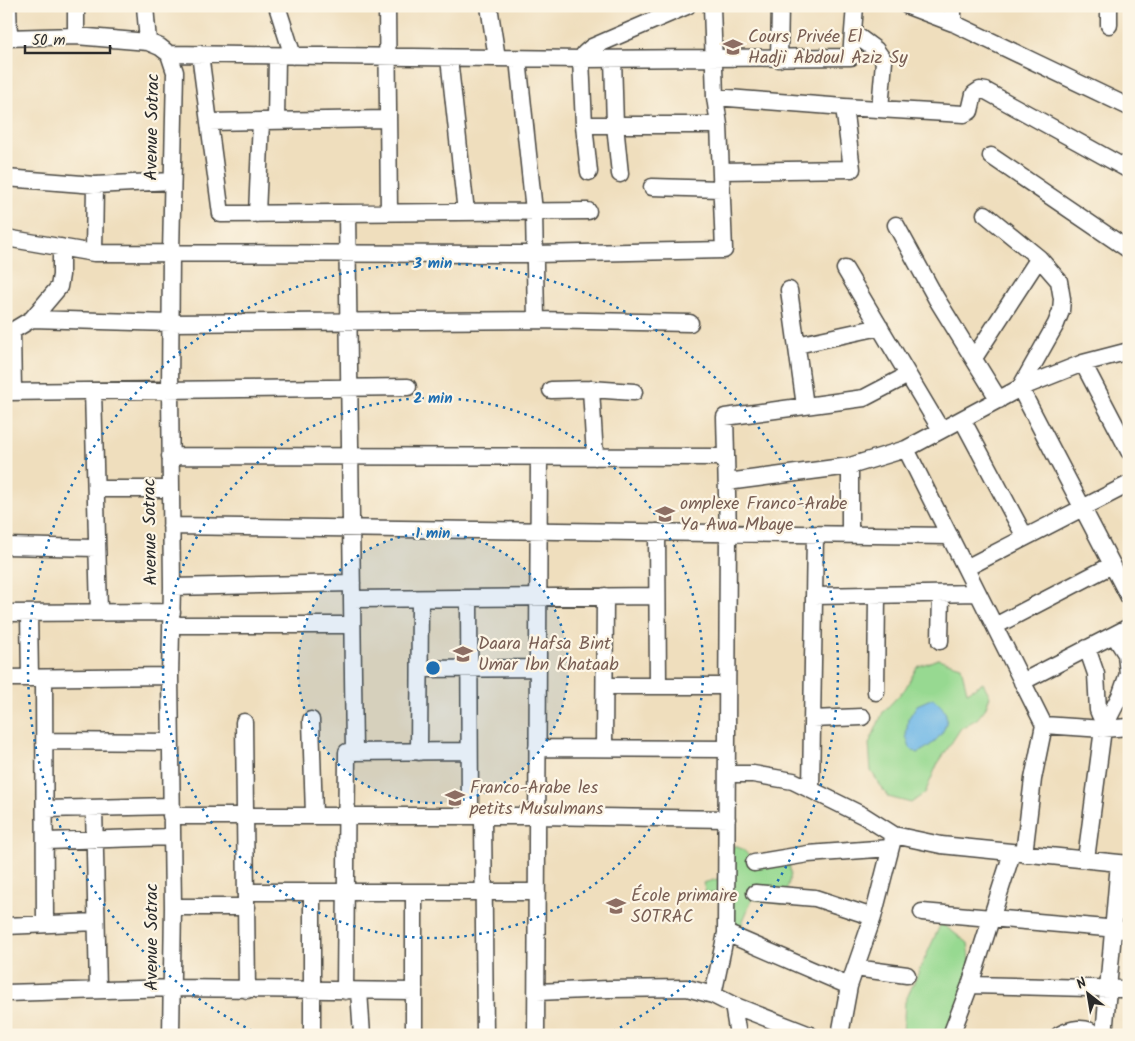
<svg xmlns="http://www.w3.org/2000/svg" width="1135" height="1041" viewBox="0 0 1135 1041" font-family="Kalam,sans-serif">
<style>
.green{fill:#97d991;stroke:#61825e}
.water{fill:#70b8e7;stroke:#4e7289}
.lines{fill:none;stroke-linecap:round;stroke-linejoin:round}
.minor-casing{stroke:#484641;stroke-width:19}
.minor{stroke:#fff;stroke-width:16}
.ring{fill:none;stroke:#1f6fb2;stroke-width:2.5;stroke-dasharray:2.5 5}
.labels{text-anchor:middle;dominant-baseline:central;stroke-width:4.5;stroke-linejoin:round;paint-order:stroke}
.education-label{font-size:18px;fill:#785e54;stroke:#fcf5e5;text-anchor:start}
.street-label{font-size:18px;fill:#2b2b2b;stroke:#fcf5e5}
.centre{fill:#1f6fb2;stroke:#fcf5e5;stroke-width:2.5}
.ring-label{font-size:15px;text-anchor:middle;font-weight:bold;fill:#1f6fb2;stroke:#fcf5e5;stroke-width:4.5;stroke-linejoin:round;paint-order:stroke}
</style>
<rect width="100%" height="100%" fill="#fcf5e5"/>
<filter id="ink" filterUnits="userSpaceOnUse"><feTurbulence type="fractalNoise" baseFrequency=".02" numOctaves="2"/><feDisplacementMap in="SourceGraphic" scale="10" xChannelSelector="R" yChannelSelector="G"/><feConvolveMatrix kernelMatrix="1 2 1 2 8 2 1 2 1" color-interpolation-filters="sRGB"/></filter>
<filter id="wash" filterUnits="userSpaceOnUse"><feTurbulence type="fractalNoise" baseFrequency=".0096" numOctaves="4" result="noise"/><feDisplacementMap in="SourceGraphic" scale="20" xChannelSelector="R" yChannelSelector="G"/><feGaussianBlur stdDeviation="1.12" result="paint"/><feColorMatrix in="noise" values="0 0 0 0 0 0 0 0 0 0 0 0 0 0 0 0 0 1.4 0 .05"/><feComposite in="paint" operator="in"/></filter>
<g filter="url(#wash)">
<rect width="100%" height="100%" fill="#efdebd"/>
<path class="green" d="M938,659L961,666L967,692L983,683L990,696L985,709L977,719L961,728L937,765L925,793L911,803L888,797L871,771L869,744L883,712L905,689L917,667Z
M734,845L742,849L752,858L787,854L791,874L783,904L752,899L739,931L724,925V893H706L703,883L721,878Z
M941,923L968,943L974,991L956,1035H903L905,1002Z"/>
<path class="water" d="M933,698C936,702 942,705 944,710C954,727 932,747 917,753L910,748L906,736L908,719L917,705Z"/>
</g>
<g filter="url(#ink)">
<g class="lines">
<defs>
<path id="minor" d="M8,6L9,37
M76,6V36
M145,6L148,42
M277,6L293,56
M387,6L389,212
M489,6L497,58
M908,6L953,23L1129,107
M953,6V23
M1109,6V25
M853,33L876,50L884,61L880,109
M6,38L76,36L148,42L160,47L169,54L175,72L171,253L170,391L172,587L170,676L173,907L171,1035
M169,54L581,59L851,57L855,6
M200,54L221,214L588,211
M449,58L466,212
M518,59L534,211L536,320
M613,59L615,125L620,174
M779,59L780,6
M715,97L844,107L964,114L970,111L974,94L980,90L986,91L1129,170
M276,120L277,56
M209,122L388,119
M584,125H719
M991,156L1129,250
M721,171L852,169L844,107
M589,172L584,125L581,59L585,53L592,47L687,6
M6,178L95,185L172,181
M652,187L721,189
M347,213L354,752
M257,214L261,121
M985,214L1039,258L1059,281L1062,299L1061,311L1056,324L1020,388
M896,225L936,298L999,400
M12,239L94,253L535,254L724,250L719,125L715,97L712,6
M94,253L95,185
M845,269L941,430
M789,290L805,406
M32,319L59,287L61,275V247
M797,345L880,327
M974,358L1039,258
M1083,363L1129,451
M1020,388L1129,597
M591,389L595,457
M551,390L591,389L634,392
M93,391L99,611
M6,392L408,387
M13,392L12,331L32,319L170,323L536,320L690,323
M962,419L1025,537
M906,449L1044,725L1033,779L1024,854
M170,456L726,457
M850,466V535
M727,482L850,466L906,449L1020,388L1083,363L1129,351
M96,489H170
M171,526L950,536
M657,532L658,686
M6,546L96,548
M966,568L1129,484
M172,587L352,583
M814,596L978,593
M469,598L470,816
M352,599L657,596
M6,613L172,612
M29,613L30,678
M171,625H352
M995,626L1112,565
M940,641L941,594
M1087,648L1096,674L1098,710L1100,715L1106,720
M420,669L538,668
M6,678L170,676
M44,678L45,924
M1022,682L1129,627
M605,686H727
M876,692L877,595
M812,719L862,717
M311,720L314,815
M244,722L247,990
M1044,725L1103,729L1129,727
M45,741L171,742
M537,748L727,749
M604,748L605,596
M419,752L420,599
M727,774H753L793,781L864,816L894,835L941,845L1129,864
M811,789L815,535
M94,808L98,990
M46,809L171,806
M171,816H537L727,819
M483,816L485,1035
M46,841L172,837
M1086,859L1103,729L1121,694L1128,674L1126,654L1114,635
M754,863L808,854L890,848
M247,892H537
M312,892V1035
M414,892V1035
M755,893L815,898L873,917
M173,907H247
M922,912L1129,930
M6,926L96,922
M726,933L849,986
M855,968L907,975
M970,985L1129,989
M345,991L347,752L469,751
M359,991L362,1035
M537,992L609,989L687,988L713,995L733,1005L810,1035
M6,993L173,988L414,991
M713,995L726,933L728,533L725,417L864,398L908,375
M733,1005L738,1035
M536,1035L539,457
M840,1035L849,986L873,917L894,835
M951,1035L970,985L1012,853
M1059,1035C1070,1029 1086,1025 1096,1035
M1104,1035L1119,863"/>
</defs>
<use href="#minor" class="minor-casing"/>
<use href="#minor" class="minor"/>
</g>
</g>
<circle cx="433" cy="668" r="135" fill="#1f6fb2" fill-opacity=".12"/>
<g class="ring">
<circle cx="433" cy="668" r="135"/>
<circle cx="433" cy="668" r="270"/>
<path d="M259 1034A405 405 0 1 1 607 1034"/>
</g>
<defs>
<symbol id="school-bare" viewBox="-9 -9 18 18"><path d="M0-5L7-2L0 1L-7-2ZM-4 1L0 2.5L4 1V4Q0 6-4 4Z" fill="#8d6e63" stroke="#fcf5e5" stroke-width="2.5" paint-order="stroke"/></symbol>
</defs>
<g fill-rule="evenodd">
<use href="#school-bare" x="719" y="33" width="28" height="28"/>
<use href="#school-bare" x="651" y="500" width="28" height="28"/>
<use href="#school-bare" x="449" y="640" width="28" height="28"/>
<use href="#school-bare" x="441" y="784" width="28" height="28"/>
<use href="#school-bare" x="602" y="892" width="28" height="28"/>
</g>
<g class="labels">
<g class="education-label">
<text x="748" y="37">Cours Privée El<tspan x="748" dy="21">Hadji Abdoul Aziz Sy</tspan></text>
<text x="680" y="504">omplexe Franco-Arabe<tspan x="680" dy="21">Ya Awa Mbaye</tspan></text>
<text x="478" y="644">Daara Hafsa Bint<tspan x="478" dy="21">Umar Ibn Khataab</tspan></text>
<text x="470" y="788">Franco-Arabe les<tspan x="470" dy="21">petits Musulmans</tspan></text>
<text x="631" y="896">École primaire<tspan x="631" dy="21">SOTRAC</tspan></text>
</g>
<g class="street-label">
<text transform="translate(153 127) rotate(-89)">Avenue Sotrac</text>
<text transform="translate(151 532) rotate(-91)">Avenue Sotrac</text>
<text transform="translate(152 937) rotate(-90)">Avenue Sotrac</text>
</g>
</g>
<circle cx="433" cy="668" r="8" class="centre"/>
<g class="ring-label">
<text x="433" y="268">3 min</text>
<text x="433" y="403">2 min</text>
<text x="433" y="538">1 min</text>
</g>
<rect width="1135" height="1041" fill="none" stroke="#fcf5e5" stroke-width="25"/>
<g transform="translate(1088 994) rotate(329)" stroke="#fcf5e5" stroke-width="4" paint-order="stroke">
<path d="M0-4L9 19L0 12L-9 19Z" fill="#2b2b2b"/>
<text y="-8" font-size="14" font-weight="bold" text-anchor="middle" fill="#2b2b2b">N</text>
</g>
<path d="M25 45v8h85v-8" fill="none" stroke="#2b2b2b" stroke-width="2.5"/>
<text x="32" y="45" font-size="15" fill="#2b2b2b" stroke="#fcf5e5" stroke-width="4" paint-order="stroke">50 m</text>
</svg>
